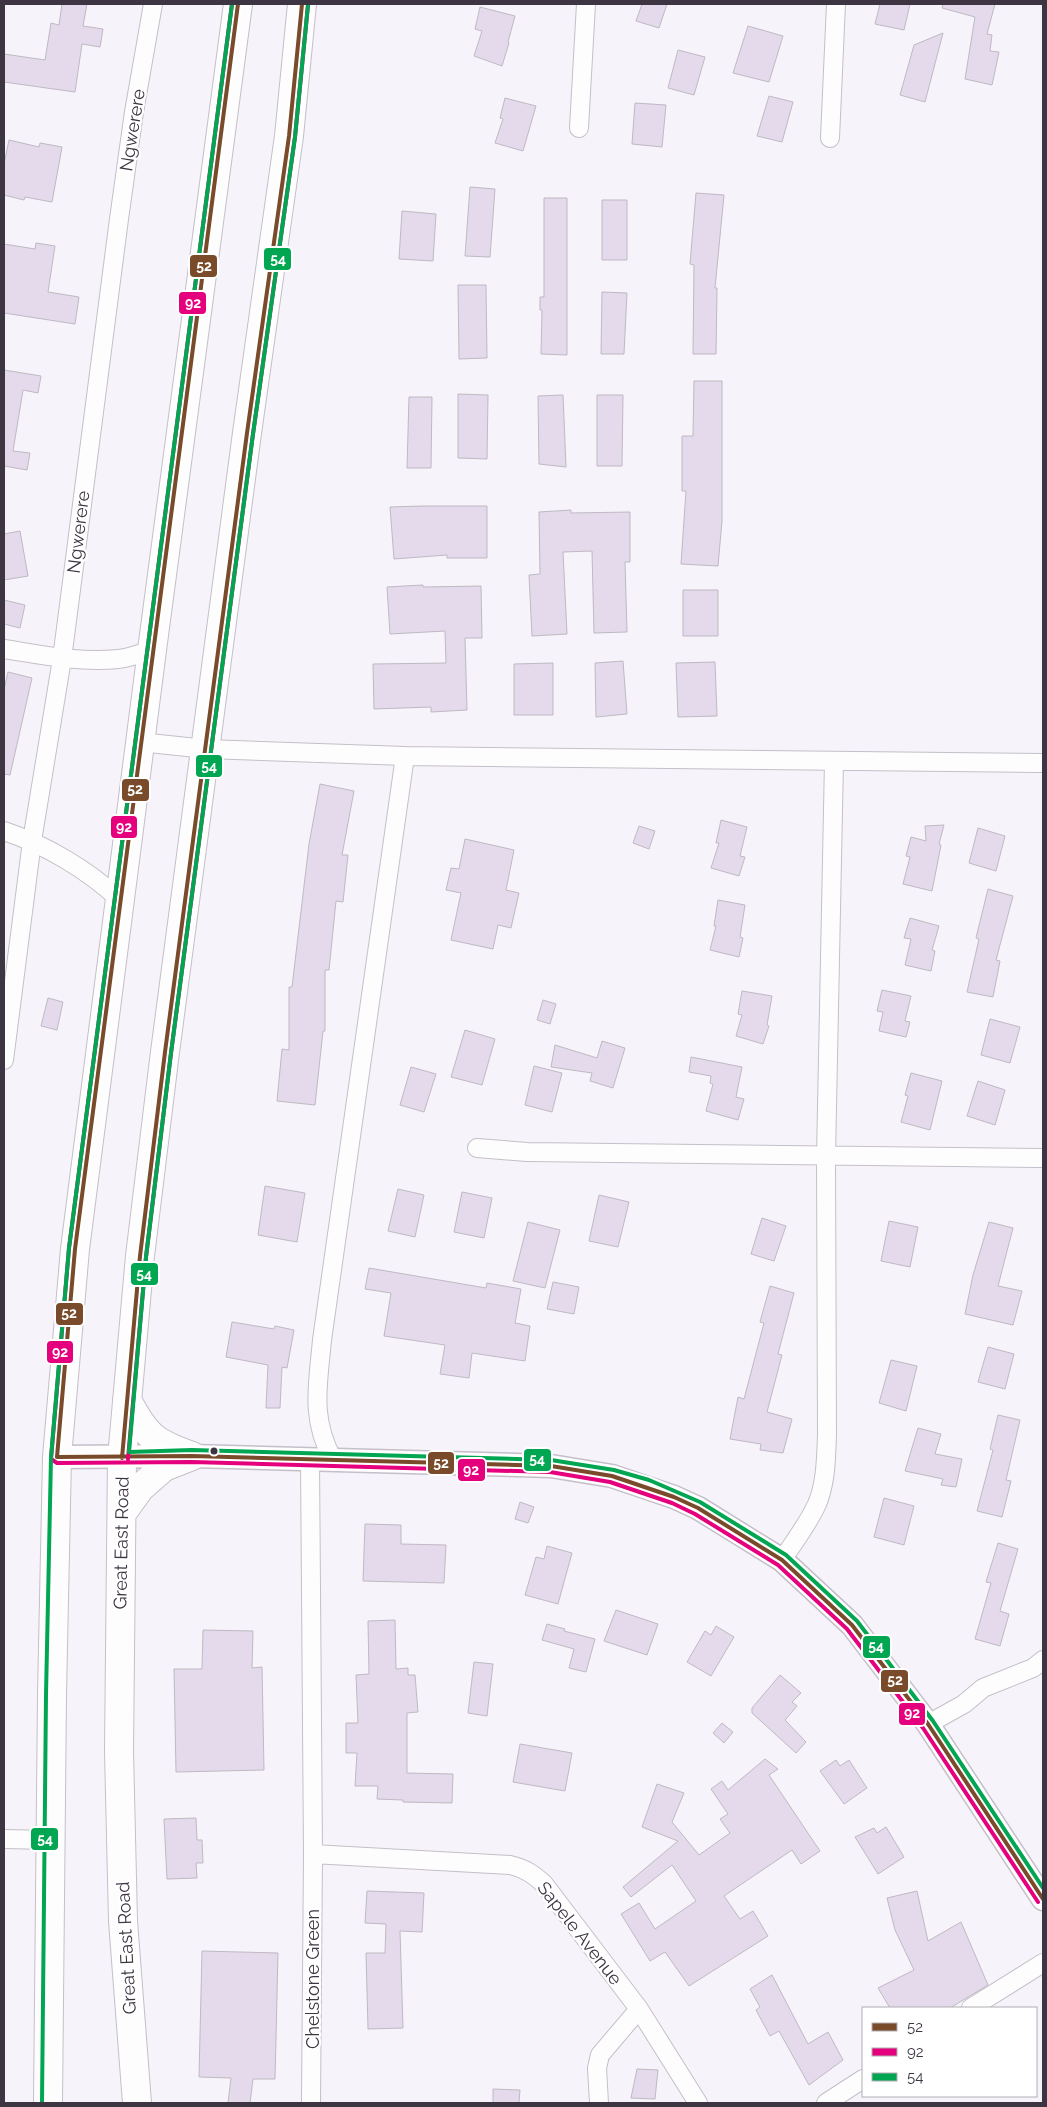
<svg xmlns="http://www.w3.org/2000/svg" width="1047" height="2107" viewBox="0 0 1047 2107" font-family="Raleway,sans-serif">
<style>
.building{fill:#e4daeb;stroke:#beb9c2}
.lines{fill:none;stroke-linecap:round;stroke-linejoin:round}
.minor-casing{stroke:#c4bfc8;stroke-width:20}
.tertiary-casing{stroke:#c4bfc8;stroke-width:25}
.primary-casing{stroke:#c4bfc8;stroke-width:30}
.minor{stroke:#fefdfe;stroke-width:18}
.tertiary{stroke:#fefdfe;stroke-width:22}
.primary{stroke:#fefdfe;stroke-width:28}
.bus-1-casing{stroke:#fff;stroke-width:8}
.bus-2-casing{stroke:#fff;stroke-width:8}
.bus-3-casing{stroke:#fff;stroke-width:8}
.bus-1{stroke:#7a4b2a;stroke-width:4}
.bus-2{stroke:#e5007d;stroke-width:4}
.bus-3{stroke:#00a651;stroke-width:4}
.bus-dot{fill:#3d3542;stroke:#fff;stroke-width:2}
.labels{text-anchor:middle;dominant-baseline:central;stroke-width:4.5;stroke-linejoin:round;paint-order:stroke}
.street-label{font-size:18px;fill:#3d3542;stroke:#fff}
.line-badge{stroke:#fff;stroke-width:2}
.badge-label{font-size:14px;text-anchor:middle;font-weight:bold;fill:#fff}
</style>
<rect width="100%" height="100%" fill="#f7f3fa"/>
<path class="building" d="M62,4H87L83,26L103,29L100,47L82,44L75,92L4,82V54L45,60L51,23L59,25Z
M642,4H667L659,28L636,21Z
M880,4H910L904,30L875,24Z
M943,4H995L987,34L992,35L990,51L999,52L992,85L965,79L975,17L942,8Z
M480,7L515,16L508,42L509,43L502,66L474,56L482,31L475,29Z
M748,26L783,36L769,82L733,73Z
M943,33L925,102L900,95L914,45Z
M678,50L705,57L694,95L668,88Z
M769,96L793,102L782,142L757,136Z
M505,98L536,106L523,151L495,143L503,119L500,118Z
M635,103L666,105L662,147L632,144Z
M9,140L39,147L40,143L62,147L52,202L25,197L24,200L4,195V164Z
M470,187L495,189L490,257L465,256Z
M696,193L724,195L715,288H717L716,354H693L694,265L690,264Z
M544,198H567V355L541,354L542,310H540V297H544Z
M602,200H627V260H602Z
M402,211L436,214L433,261L399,259Z
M36,243L55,246L48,292L79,297L75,324L4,313V244L35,249Z
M458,285H486L487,358L459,359Z
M602,292L627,293L624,354H601Z
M4,370L41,376L38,393L23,390L13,451L30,453L27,470L4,466Z
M694,381H722V521L718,566L681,564L686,491H682V436H693Z
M458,394L488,395L487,459L458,458Z
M563,395L566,467L539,464L538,396Z
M597,395H623L622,466H597Z
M409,397H432L431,468H407Z
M423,506H487V558H447V555L394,559L390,507Z
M571,510V513L630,512V562H625L627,632L594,633L592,551L563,552L567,634L532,636L529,575L540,574L539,512Z
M20,531L28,576L4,580V534Z
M423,585V587L481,586L482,638H465L467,710L431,712V707L374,709L373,664L446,663L445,631L390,634L387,587Z
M683,590H718V636H683Z
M4,600L25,605L20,628L4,624Z
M623,661L627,714L596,717L595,663Z
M715,662L717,716L678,717L676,663Z
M553,663V715H514V664Z
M8,672L32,678L10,775L4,774V690Z
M320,784L354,791L342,855H348L343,902L336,901L329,970H325V1031H323L315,1105L277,1101L282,1049L289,1050V987H292L309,844Z
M721,820L747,827L740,856L745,857L739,876L711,868L719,843H716Z
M944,825L939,844L941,845L932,891L903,884L910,857L906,856L911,837L926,841L925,826Z
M639,826L655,831L649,849L633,843Z
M978,828L1005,836L996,871L969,863Z
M465,839L514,850L506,890L519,893L511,928L498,925L493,949L451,940L461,893L446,890L451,868L459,869Z
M988,889L1013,896L996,960L1000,961L993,997L967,992L979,939L976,938Z
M718,900L745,905L740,937L743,938L739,957L710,950L716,926H714Z
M910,918L939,926L932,950L935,951L931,971L905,965L911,939L904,938Z
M882,990L911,996L905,1021L910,1022L906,1037L879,1031L883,1012L877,1011Z
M742,991L772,996L767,1025L769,1026L763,1044L736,1036L742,1015L738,1014Z
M48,998L63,1002L57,1030L41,1026Z
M543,1000L556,1004L550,1024L537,1020Z
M990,1019L1020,1027L1010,1063L981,1055Z
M465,1030L495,1039L482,1085L451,1077Z
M602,1041L625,1048L613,1088L590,1081L592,1073L551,1067L555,1045L597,1058Z
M691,1057L742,1067L736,1097L744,1099L738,1120L706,1111L713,1084L710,1083L711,1076L689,1072Z
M534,1066L562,1073L552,1112L525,1105Z
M411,1067L436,1074L424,1112L400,1105Z
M911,1073L942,1081L930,1130L901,1122L908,1096L905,1095Z
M978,1081L1005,1090L995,1125L967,1116Z
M265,1186L305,1193L297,1242L258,1235Z
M398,1189L424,1195L415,1237L388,1231Z
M462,1192L492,1198L484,1238L454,1232Z
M599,1195L629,1202L618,1247L589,1241Z
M762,1218L786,1226L774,1261L751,1254Z
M889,1221L918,1227L910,1267L881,1261Z
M528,1222L560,1230L545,1288L513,1281Z
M989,1222L1013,1228L998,1286L1022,1291L1013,1325L965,1314L973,1275Z
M369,1268L486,1288L487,1283L521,1289L515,1323L530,1326L525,1361L472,1353L469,1378L440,1374L445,1345L384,1336L391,1293L365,1289Z
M553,1282L579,1287L574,1314L547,1309Z
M770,1286L794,1293L778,1354L782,1355L767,1412L792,1419L783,1453L760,1450L761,1444L730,1439L738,1397L744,1399L764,1323L760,1322Z
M232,1322L274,1329L275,1326L294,1330L287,1368L282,1367L280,1408H266L268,1365L226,1357Z
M988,1347L1014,1354L1005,1389L978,1382Z
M891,1360L917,1366L906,1411L879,1403Z
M998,1415L1020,1420L1006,1480L1011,1481L1002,1517L977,1511L993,1450L990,1449Z
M918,1428L941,1434L935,1454L962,1459L956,1487L941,1485L943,1479L905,1471Z
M884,1498L914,1506L904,1545L874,1537Z
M520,1502L534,1507L528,1523L515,1519Z
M365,1524L401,1525V1544L446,1545L444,1583L363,1581Z
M998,1543L1018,1549L1000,1611L1009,1614L1000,1646L975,1639L991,1583L986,1582Z
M547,1546L572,1553L558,1604L525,1595L536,1557L544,1559Z
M616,1610L658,1624L647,1655L604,1641Z
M395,1620L396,1669L408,1668V1675H415L418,1712L407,1713V1773L453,1774L452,1803L403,1802V1800L377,1799L378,1786H355L357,1753H346V1723H358L356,1675L369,1674L368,1621Z
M547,1624L565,1629L564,1631L595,1639L586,1672L569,1668L574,1649L542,1640Z
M716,1626L734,1637L711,1676L687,1662L705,1631L711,1635Z
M203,1630L253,1631L252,1668L262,1667L264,1770L176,1772L174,1669H202Z
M474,1662L493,1664L487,1716L468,1713Z
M780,1675L801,1693L792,1702L797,1706L785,1720L806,1742L796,1753L752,1713V1708Z
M722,1723L733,1732L724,1743L713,1733Z
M520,1744L572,1753L565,1791L513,1782Z
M765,1759L778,1769L769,1775L820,1851L801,1864L792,1850L724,1896L740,1919L753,1911L768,1936L689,1986L665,1952L650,1961L621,1914L639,1903L655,1929L696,1901L672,1865L631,1897L623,1887L678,1841L642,1827L657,1784L684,1793L672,1822L699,1855L730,1833L720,1819L728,1814L711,1789L722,1781L728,1790Z
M836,1760L840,1766L849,1760L867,1788L844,1804L820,1771Z
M196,1818L197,1840H202L203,1863H196L197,1878L167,1879L164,1819Z
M886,1827L904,1857L878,1874L855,1837L874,1828L877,1833Z
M367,1891L424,1893L422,1932L400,1931L403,2028L368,2029L366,1953H385L386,1924L365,1923Z
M917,1891L928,1941L961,1922L988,1985L950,2008H890L878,1988L914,1970L895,1930L887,1898Z
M202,1951L278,1953L275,2079H253L250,2103H228L231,2078L199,2077Z
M772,1975L808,2044L828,2032L843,2060L809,2085L779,2031L770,2036L756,2010L760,2007L750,1989Z
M637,2069L658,2070L655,2099L631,2098Z
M493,2089L520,2090L519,2103H493Z"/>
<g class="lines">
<defs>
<path id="minor" d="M579,128L586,4
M830,138L836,4
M4,649C42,655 80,663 118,659C130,658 141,653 152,650
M140,742L206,749L405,756L1043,763
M4,831C46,845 88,870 120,900
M4,1060L32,841L62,659L119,219L134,112L153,4
M477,1148L527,1152L1043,1158
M310,1459L313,1854L311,2103
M333,1460C310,1418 318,1385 322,1340L405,756
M782,1560C794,1542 808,1524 817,1504C826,1483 826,1458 827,1435L826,1156L834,761
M928,1724L964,1704L983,1688L1033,1668L1043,1660
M4,1839L51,1840
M313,1854L510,1865C524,1868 533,1874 544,1884L639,2009L698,2103
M971,2008L1043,1963
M599,2103L597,2068L600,2055L639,2009
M826,2103L863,2079"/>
<path id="tertiary" d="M57,1457L192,1456L551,1466L612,1476L674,1497L698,1508L782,1560L852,1625L928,1724L1043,1899"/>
<path id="primary" d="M127,1400C146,1436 154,1443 192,1456
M122,1513L140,1488L164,1467L192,1456
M48,2103L52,1695L57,1457L75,1249L152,650L238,4
M137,2103L123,1921L119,1751L122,1458L140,1256L165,1052L247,433L289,136L302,4"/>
</defs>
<use href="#minor" class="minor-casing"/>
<use href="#tertiary" class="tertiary-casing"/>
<use href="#primary" class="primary-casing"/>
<use href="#minor" class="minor"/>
<use href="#tertiary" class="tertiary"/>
<use href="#primary" class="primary"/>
<defs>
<path id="bus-1" d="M238,4L75,1249L57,1457L192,1456L551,1466L612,1476L674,1497L698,1508L782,1560L852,1625L928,1724L1043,1899
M122,1458L140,1256L165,1052L247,433L289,136L302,4"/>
<path id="bus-2" d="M232,4L69,1248L51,1459L57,1463L192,1462L550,1472L610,1482L672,1503L695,1514L778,1565L847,1629L923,1728L1038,1902
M128,1459L146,1257L171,1053L253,434L295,137L308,5"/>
<path id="bus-3" d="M308,5L295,137L253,434L171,1053L146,1257L129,1452L192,1450L551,1460L614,1470L649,1480L700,1502L786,1555L857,1621L933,1721L1043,1888
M42,2103L46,1695L51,1457L69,1248L232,4"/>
</defs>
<use href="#bus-1" class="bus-1-casing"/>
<use href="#bus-2" class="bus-2-casing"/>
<use href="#bus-3" class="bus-3-casing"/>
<use href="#bus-1" class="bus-1"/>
<use href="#bus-2" class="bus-2"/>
<use href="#bus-3" class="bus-3"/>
</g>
<circle class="bus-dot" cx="214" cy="1451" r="4.5"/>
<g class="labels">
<g class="street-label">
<text transform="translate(132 130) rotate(-81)">Ngwerere</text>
<text transform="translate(78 532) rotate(-83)">Ngwerere</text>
<text transform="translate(121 1543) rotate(-89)">Great East Road</text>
<text transform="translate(580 1933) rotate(52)">Sapele Avenue</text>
<text transform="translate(126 1948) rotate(-93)">Great East Road</text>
<text transform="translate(312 1979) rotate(-90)">Chelstone Green</text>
</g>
</g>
<g class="line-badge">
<rect x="263" y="247" width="29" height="24" rx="5" fill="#00a651"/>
<rect x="189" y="254" width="29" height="24" rx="5" fill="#7a4b2a"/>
<rect x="178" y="291" width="29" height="24" rx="5" fill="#e5007d"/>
<rect x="195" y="754" width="28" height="24" rx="5" fill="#00a651"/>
<rect x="121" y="778" width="29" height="24" rx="5" fill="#7a4b2a"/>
<rect x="110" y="815" width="28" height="24" rx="5" fill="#e5007d"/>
<rect x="130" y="1262" width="29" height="24" rx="5" fill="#00a651"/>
<rect x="55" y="1302" width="29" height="24" rx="5" fill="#7a4b2a"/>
<rect x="46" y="1340" width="28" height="24" rx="5" fill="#e5007d"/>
<rect x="523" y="1448" width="29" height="24" rx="5" fill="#00a651"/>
<rect x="427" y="1451" width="28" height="24" rx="5" fill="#7a4b2a"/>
<rect x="457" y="1458" width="29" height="24" rx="5" fill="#e5007d"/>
<rect x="862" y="1635" width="29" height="24" rx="5" fill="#00a651"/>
<rect x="880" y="1669" width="29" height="24" rx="5" fill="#7a4b2a"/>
<rect x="898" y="1702" width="28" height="24" rx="5" fill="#e5007d"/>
<rect x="30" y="1827" width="29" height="24" rx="5" fill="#00a651"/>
</g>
<g class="badge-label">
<text x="278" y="264">54</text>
<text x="204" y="271">52</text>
<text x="193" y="308">92</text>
<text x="209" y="771">54</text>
<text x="135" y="794">52</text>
<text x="124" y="832">92</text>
<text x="144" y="1279">54</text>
<text x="69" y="1318">52</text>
<text x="60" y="1357">92</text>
<text x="537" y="1464">54</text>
<text x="441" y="1468">52</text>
<text x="471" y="1475">92</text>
<text x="876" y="1651">54</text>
<text x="895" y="1685">52</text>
<text x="912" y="1718">92</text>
<text x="45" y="1844">54</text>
</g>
<rect width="1047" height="2107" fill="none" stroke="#3d3542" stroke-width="10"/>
<rect x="862" y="2007" width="175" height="90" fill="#ffffff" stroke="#b1aeb3"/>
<rect x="872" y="2023" width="25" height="8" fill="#7a4b2a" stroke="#b1aeb3"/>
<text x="907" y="2032" font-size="15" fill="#3d3542">52</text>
<rect x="872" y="2048" width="25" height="8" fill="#e5007d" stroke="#b1aeb3"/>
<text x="907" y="2057" font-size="15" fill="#3d3542">92</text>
<rect x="872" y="2073" width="25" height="8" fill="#00a651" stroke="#b1aeb3"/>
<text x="907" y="2082" font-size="15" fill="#3d3542">54</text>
</svg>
